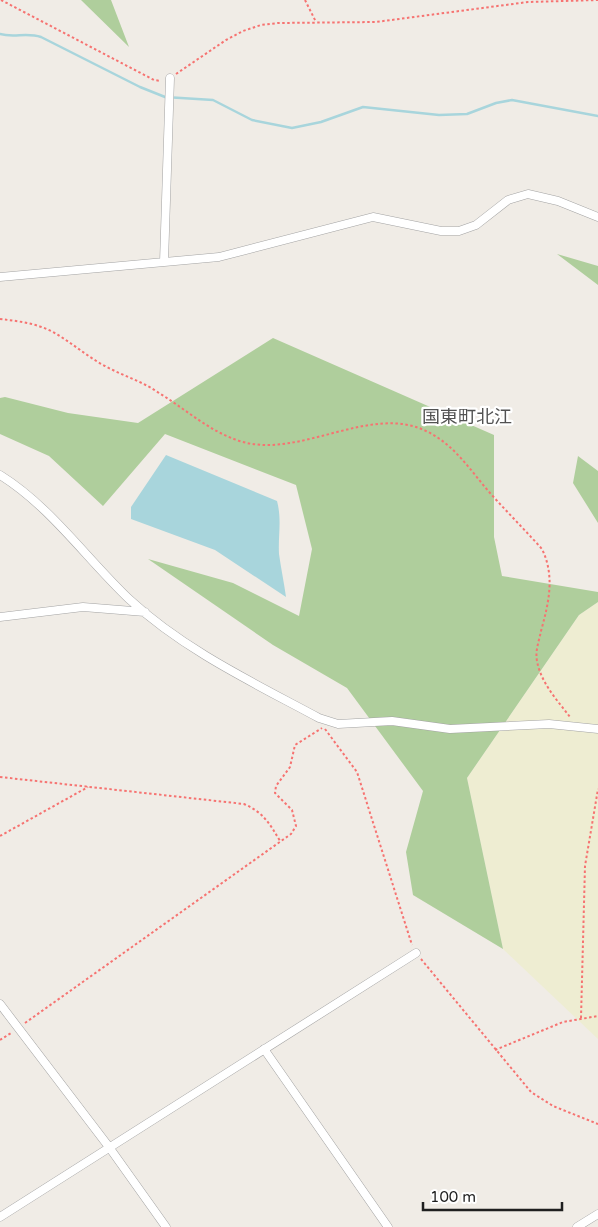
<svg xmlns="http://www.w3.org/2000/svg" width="598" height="1227" viewBox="0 0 598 1227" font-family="'Varela Round','Noto Sans JP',sans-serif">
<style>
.farmland{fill:#eeedd2}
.forest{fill:#afce9c}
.water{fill:#a8d5dc}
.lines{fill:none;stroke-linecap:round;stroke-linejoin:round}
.stream{stroke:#a8d5dc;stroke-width:2.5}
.street-casing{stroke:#a3a3a3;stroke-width:9}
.path{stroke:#f67371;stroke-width:2;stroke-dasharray:2.5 2.5;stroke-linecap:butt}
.street{stroke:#fff;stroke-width:8}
.labels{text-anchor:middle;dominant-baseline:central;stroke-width:4.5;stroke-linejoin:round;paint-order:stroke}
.quarter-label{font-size:18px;fill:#525252;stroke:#fff}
</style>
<rect width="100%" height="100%" fill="#f0ece6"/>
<path class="farmland" d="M598,602V1039L503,949L467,778L579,615Z"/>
<path class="forest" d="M81,0H111L129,47Z
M557,254L598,266V285Z
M273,338L494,435V537L502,576L598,592V602L579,615L467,778L503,949L413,895L406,852L423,791L347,688L273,645L148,559L233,583L299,616L312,549L296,485L165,434L103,506L49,456L0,434V398L5,397L68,413L138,423Z
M578,456L598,471V523L573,483Z"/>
<path class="water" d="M166,455L277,501C282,520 278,535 279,554C281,568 284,583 286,597L215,550L131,519V507Z"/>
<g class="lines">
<path class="stream" d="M0,34C14,38 27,32 41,37L140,87L165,97L213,100L252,120L292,128L321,122L363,107L439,115L467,114L496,103L512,100L598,116"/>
<defs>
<path id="street" d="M164,262L170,78
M0,277L219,257L373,217L441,231H459L476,225L508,200L528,194L558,201L598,217
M0,475C50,506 86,558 129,599C184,650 254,683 319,718L338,724L392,721L450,729L549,724L598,729
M0,617L83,607L145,612
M0,1004L109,1147L166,1227
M264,1049L388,1227
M0,1217L416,953
M577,1227L598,1214"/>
</defs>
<use href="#street" class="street-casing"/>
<path class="path" d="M1,0L154,80L161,81
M305,0L316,22
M176,74L226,40L243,31L261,25L278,23L376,22L528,2L598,0
M0,319C17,321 35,323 51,331C70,341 86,356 105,366C123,376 142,381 159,393C187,410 211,433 243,442C301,458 371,404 426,431C454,444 470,470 490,493C507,512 525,530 542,549C555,576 549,602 541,631C539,641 535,651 537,661C541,683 557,700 570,717
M325,729L357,772L412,945
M0,777L244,804C263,812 270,824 280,841
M0,836L88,787
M421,959L531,1092L553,1106L598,1124
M581,1018L585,866L598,789
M25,1023L291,834L296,826L292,810L275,793L276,786L290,767L295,745L322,728
M0,1040L11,1033
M495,1050L563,1022L598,1016"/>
<use href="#street" class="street"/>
</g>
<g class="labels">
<g class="quarter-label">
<text x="467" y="417">国東町北江</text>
</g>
</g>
<path d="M423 1202v8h139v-8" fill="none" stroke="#1f1f1f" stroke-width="2.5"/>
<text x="430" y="1202" font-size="15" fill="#1f1f1f" stroke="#ffffff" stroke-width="4" paint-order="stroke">100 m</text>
</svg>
